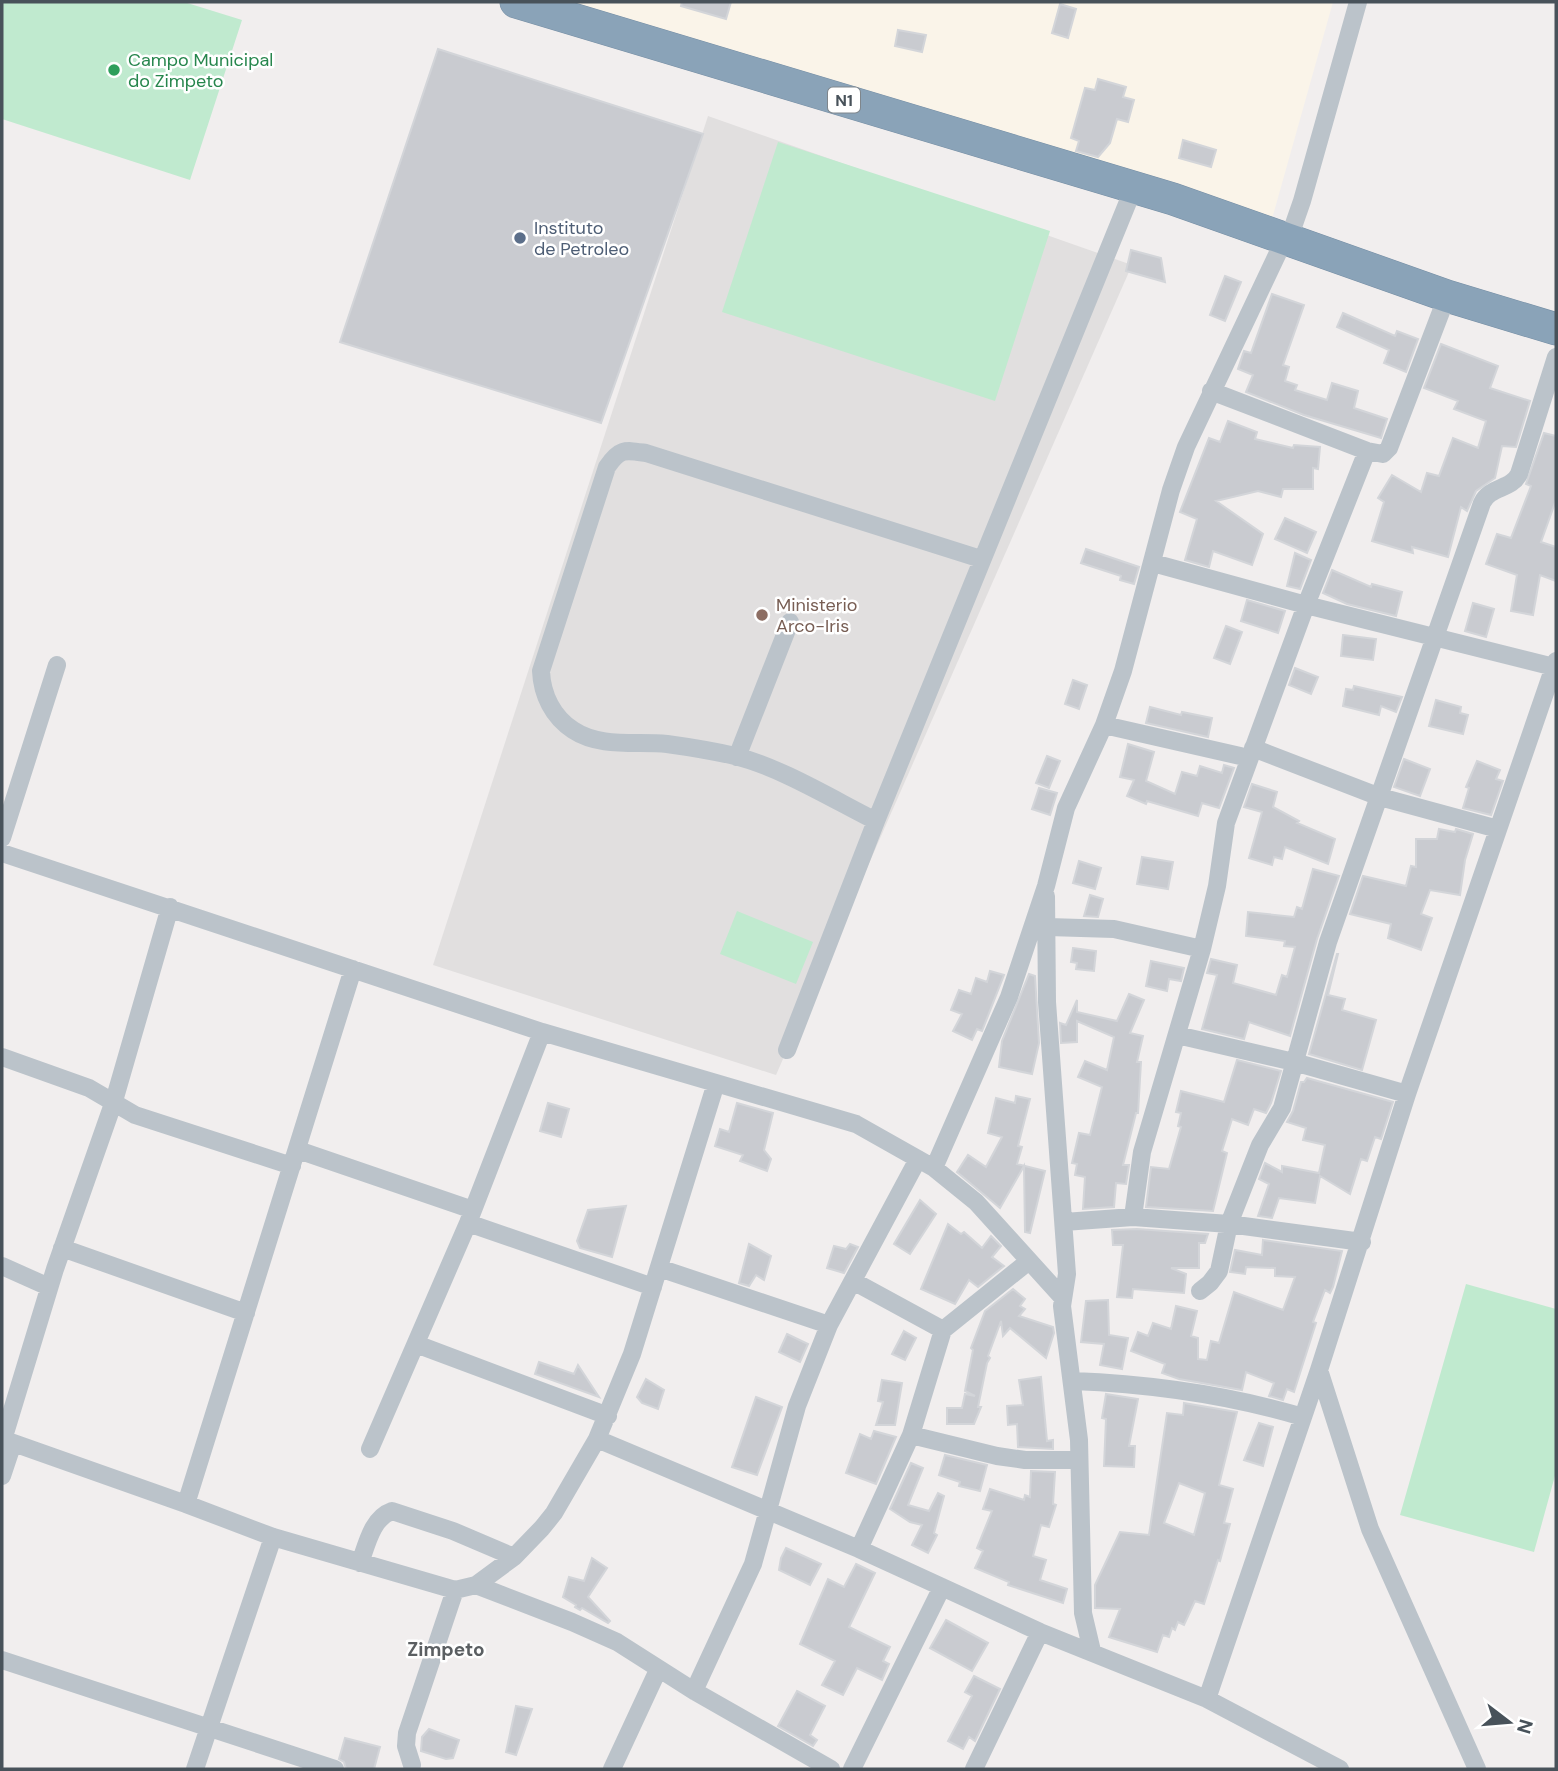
<svg xmlns="http://www.w3.org/2000/svg" width="1558" height="1771" viewBox="0 0 1558 1771" font-family="'DM Sans',sans-serif">
<style>
.commercial{fill:#faf4e9}
.education{fill:#e1dfdf}
.green{fill:#c0eacf}
.building{fill:#c9cbd0;stroke:#d3d5d9;stroke-width:2;fill-rule:evenodd}
.lines{fill:none;stroke-linecap:round;stroke-linejoin:round}
.highway-casing{stroke:#768ea4;stroke-width:33}
.street{stroke:#bbc3ca;stroke-width:18}
.highway{stroke:#8aa3b8;stroke-width:32}
.leisure-dot{fill:#2e9e5b;stroke:#fff;stroke-width:2.5}
.service-dot{fill:#5c6f8a;stroke:#fff;stroke-width:2.5}
.education-dot{fill:#8d6e63;stroke:#fff;stroke-width:2.5}
.labels{text-anchor:middle;dominant-baseline:central;stroke-width:5;stroke-linejoin:round;paint-order:stroke}
.shield{fill:#fff;stroke:#7f868c;stroke-width:2}
.shield-label{font-size:16px;font-weight:bold;fill:#48525a}
.leisure-label{font-size:18px;fill:#27864d;stroke:#fff;text-anchor:start}
.service-label{font-size:18px;fill:#4e5e75;stroke:#fff;text-anchor:start}
.education-label{font-size:18px;fill:#785e54;stroke:#fff;text-anchor:start}
.neighbourhood-label{font-size:19px;font-weight:bold;fill:#5b5f62;stroke:#fff}
</style>
<rect width="100%" height="100%" fill="#f1eeee"/>
<path class="commercial" d="M541,2H1333L1270,226Z"/>
<path class="education" d="M708,116L1132,265L776,1075L433,965Z"/>
<path class="green" d="M2,2H184L242,20L190,180L2,119Z
M778,142L1050,231L995,401L722,312Z
M737,911L813,942L796,984L720,954Z
M1466,1284L1556,1309V1472L1534,1552L1400,1515Z"/>
<path class="building" d="M682,2H731L726,19L681,6Z
M1060,4L1076,9L1068,38L1052,33Z
M898,30L926,35L922,52L895,46Z
M438,49L703,134L601,423L340,342Z
M1098,79L1126,87L1123,97L1134,100L1128,122L1117,119L1110,143L1098,157L1076,151L1079,141L1071,138L1085,88L1095,90Z
M1183,140L1216,150L1211,167L1179,158Z
M1131,250L1161,258L1165,282L1126,271Z
M1225,276L1241,282L1225,321L1210,315Z
M1272,294L1304,305L1283,365L1289,367L1285,381L1297,385L1295,390L1327,400L1332,383L1358,391L1354,408L1387,419L1381,438L1304,415L1246,392L1253,375L1238,369L1244,351L1251,353Z
M1343,313L1395,336L1397,331L1418,339L1406,372L1384,363L1389,350L1337,327Z
M1441,344L1498,366L1490,388L1530,401L1516,447L1502,446L1495,478L1476,491L1467,511L1461,507L1448,557L1412,547L1413,553L1372,541L1384,502L1378,498L1392,475L1421,492L1427,473L1439,476L1453,438L1478,448L1486,421L1454,409L1458,401L1424,388Z
M1228,421L1257,432L1255,439L1293,448L1294,445L1320,447L1318,469L1313,468V489H1283L1281,497L1258,491L1216,501L1263,534L1252,565L1213,551L1209,567L1185,560L1197,519L1180,512L1209,438L1220,442Z
M1544,433L1556,436V500L1541,542L1556,547V581L1540,575L1533,615L1511,611L1517,575L1486,564L1497,534L1511,538L1531,486L1526,484Z
M1285,518L1316,532L1307,553L1275,539Z
M1086,549L1139,567L1134,584L1120,580L1121,576L1081,563Z
M1295,553L1311,560L1300,589L1287,586Z
M1332,570L1371,587L1372,584L1402,592L1396,616L1347,604L1323,593Z
M1247,600L1285,611L1278,633L1241,621Z
M1473,603L1494,609L1486,637L1465,631Z
M1226,626L1242,632L1230,664L1214,658Z
M1343,635L1376,639L1373,660L1341,656Z
M1295,668L1318,677L1311,694L1289,685Z
M1073,680L1087,685L1079,709L1065,704Z
M1354,686L1402,697L1396,712L1381,706L1379,715L1343,706L1346,689L1353,690Z
M1436,700L1461,707L1460,713L1468,715L1463,734L1429,726Z
M1150,707L1181,715L1182,712L1212,718L1208,737L1146,723Z
M1128,744L1154,752L1146,781L1175,794L1182,772L1197,776L1200,766L1222,773L1224,765L1234,768L1219,808L1202,803L1198,816L1147,801L1146,804L1127,796L1134,780L1120,777Z
M1047,756L1060,761L1049,788L1036,783Z
M1404,759L1430,769L1420,796L1394,787Z
M1477,761L1500,770L1496,779L1503,781L1491,815L1463,808L1469,788L1466,787Z
M1252,784L1277,792L1273,807L1299,821L1297,823L1335,839L1328,864L1285,847L1282,859L1274,857L1272,865L1249,858L1262,812L1244,807Z
M1039,788L1057,793L1050,815L1032,809Z
M1439,829L1455,832L1456,829L1473,834L1465,860L1460,895L1430,890L1421,914L1432,918L1421,950L1388,938L1391,924L1350,914L1363,876L1406,886L1411,866L1416,867V839H1437Z
M1142,857L1173,862L1168,889L1137,884Z
M1079,861L1101,868L1095,889L1073,883Z
M1313,869L1339,876L1317,939L1290,1036L1249,1022L1244,1039L1202,1029L1217,975L1207,973L1211,959L1237,965L1233,983L1276,995L1282,975L1287,977L1295,947L1284,946L1285,941L1246,936L1248,912L1294,917L1297,907L1302,909Z
M1090,895L1103,899L1098,917L1084,916Z
M1073,948L1096,951L1094,971L1076,969L1077,963L1071,962Z
M1337,954H1338L1328,995L1345,999L1342,1010L1376,1020L1362,1070L1309,1054Z
M1151,961L1184,968L1181,981L1169,979L1167,991L1146,986Z
M990,971L1004,975L982,1031L977,1029L972,1040L953,1031L962,1014L951,1010L959,990L971,994L976,978L987,982Z
M1029,974L1035,976L1039,1043L1032,1074L999,1067L1002,1041Z
M1129,994L1144,1000L1130,1033L1143,1036L1137,1062H1141L1138,1113H1136L1123,1165H1129L1126,1184L1116,1183L1114,1207L1083,1209L1085,1177L1075,1175L1077,1164L1072,1163L1079,1133L1090,1135L1102,1087L1078,1077L1085,1061L1107,1070L1114,1037L1077,1021V1042L1061,1043L1060,1023L1066,1025L1077,1000V1012L1117,1021Z
M1237,1060L1281,1071L1271,1103L1266,1113L1254,1109L1248,1125L1232,1119L1222,1151L1227,1153L1213,1211L1146,1207L1151,1167L1169,1169L1181,1127L1178,1126L1181,1113L1176,1112L1181,1091L1224,1102Z
M1307,1078L1393,1102L1381,1139L1375,1137L1367,1161L1361,1159L1350,1194L1320,1176L1315,1203L1279,1198L1272,1218L1258,1216L1269,1184L1259,1179L1265,1163L1282,1172V1166L1319,1173L1325,1145L1303,1140L1306,1128L1287,1122L1293,1111L1301,1082H1304Z
M1016,1096L1030,1099L1018,1146L1022,1147L1017,1164L1045,1171L1030,1233L1025,1232L1024,1166L1000,1208L957,1172L968,1155L986,1167L1002,1137L988,1133L996,1098L1015,1103Z
M548,1103L569,1109L561,1137L540,1131Z
M737,1103L773,1113L764,1150L771,1159L767,1171L740,1161L743,1155L715,1146L720,1129L729,1132Z
M920,1200L936,1214L910,1254L894,1244Z
M626,1206L612,1257L580,1248L577,1241L588,1210Z
M948,1224L961,1234L964,1232L982,1248L991,1236L1001,1246L992,1257L1004,1266L978,1287L969,1280L955,1304L921,1289Z
M1137,1229L1208,1234L1205,1243H1199V1268H1171L1186,1274L1184,1293L1133,1289L1132,1298L1117,1297L1123,1245H1113L1112,1230Z
M1263,1240L1342,1251L1333,1287L1330,1293L1325,1290L1313,1322L1316,1323L1294,1392L1287,1389L1283,1400L1269,1396L1274,1383L1246,1372L1242,1390L1179,1379L1162,1373L1165,1364L1131,1351L1138,1332L1148,1336L1153,1323L1171,1329L1176,1306L1197,1311L1191,1336L1198,1338V1359L1207,1360L1211,1341L1219,1343L1234,1292L1283,1310L1295,1277L1275,1276V1268L1246,1267L1245,1274L1230,1272L1235,1250L1262,1255Z
M749,1244L771,1256L764,1280L756,1275L749,1286L739,1283Z
M850,1244L858,1247L844,1273L827,1268L834,1246L846,1249Z
M1013,1289L1025,1299L1020,1306L1025,1309L1019,1316L1053,1327L1054,1333L1046,1358L1010,1328L1003,1336L1001,1321L988,1356L990,1358L987,1363L978,1407H981L974,1424H947V1408H962L965,1394L975,1396L965,1391L973,1350L971,1348L985,1311Z
M1108,1300L1109,1335L1128,1338L1122,1369L1100,1365L1104,1344L1081,1342L1086,1301Z
M904,1331L916,1338L905,1360L892,1354Z
M787,1334L808,1344L800,1362L779,1352Z
M539,1362L574,1374L578,1365L599,1397L535,1374Z
M1041,1377L1047,1441L1053,1440V1449L1018,1447L1017,1424L1008,1425L1007,1406L1023,1405L1019,1380Z
M646,1379L664,1390L658,1409L642,1403L637,1397Z
M882,1380L902,1383L895,1425H876L883,1402L878,1401Z
M1106,1394L1138,1399L1129,1446H1135L1134,1467L1104,1466L1106,1419L1102,1418Z
M756,1397L782,1407L757,1475L732,1467Z
M1184,1403L1237,1412L1219,1485L1233,1489L1224,1523L1230,1524L1220,1561L1218,1560L1204,1604L1195,1601L1184,1625L1178,1622L1175,1630L1172,1628L1169,1637L1163,1635L1157,1652L1109,1637L1120,1609L1095,1608V1585L1120,1532L1149,1535L1167,1413L1183,1415ZM1179,1483L1205,1493L1194,1535L1164,1523Z
M1259,1423L1273,1427L1263,1466L1244,1460Z
M874,1431L896,1437L876,1484L846,1473L860,1434L871,1439Z
M945,1455L987,1465L980,1491L959,1486L960,1482L939,1475Z
M911,1463L923,1468L908,1505L929,1511L938,1493L944,1496L934,1533L937,1535L928,1553L912,1545L922,1525L910,1522L890,1509Z
M1031,1471L1055,1472L1053,1504L1056,1505L1049,1527L1041,1525L1033,1556L1046,1560L1040,1580L1067,1589L1063,1603L1008,1585L1009,1582L975,1568L983,1551L977,1548L992,1511L983,1509L990,1489L1024,1500L1025,1495L1030,1497Z
M786,1548L821,1564L810,1585L779,1570L781,1558Z
M592,1558L607,1568L588,1597L610,1621L608,1623L582,1608L580,1610L575,1607L576,1605L563,1597L569,1577L584,1581Z
M856,1564L875,1573L849,1627L890,1647L883,1661L889,1664L882,1680L857,1668L843,1695L822,1685L835,1661L800,1644L828,1579L844,1587Z
M946,1620L988,1643L972,1671L930,1648Z
M974,1676L1000,1689L975,1741L969,1737L963,1749L948,1741L972,1696L965,1692Z
M797,1691L825,1706L810,1735L817,1740L813,1746L778,1726Z
M516,1706L532,1709L516,1755L506,1752Z
M429,1729L459,1740L453,1758L446,1759L421,1751L422,1737Z
M345,1738L380,1747L374,1769H346L344,1762L339,1759Z"/>
<g class="lines">
<defs>
<path id="highway" d="M516,2L1173,199L1447,296L1556,329"/>
</defs>
<use href="#highway" class="highway-casing"/>
<path class="street" d="M1211,391L1367,451L1383,454L1389,448L1447,296
M1153,563L1306,605L1554,667
M1104,725L1249,758
M1253,748L1380,797L1498,829
M737,757L790,622
M876,821C834,800 780,767 735,756C713,751 689,747 667,744C636,741 600,748 573,730C553,717 542,695 541,671L607,467C620,448 625,450 646,453L981,559
M2,838L57,665
M2,853L542,1032L856,1124L934,1168L976,1202L1062,1297
M1046,896L1047,1002L1067,1274L1062,1306L1079,1440L1083,1613L1092,1651
M1048,927L1114,929L1202,949
M1177,1035L1294,1062L1407,1094
M787,1050L876,821L1134,187
M2,1057L89,1088L135,1115L292,1166
M298,1150L473,1210
M934,1168L1009,997L1046,886L1066,808L1104,725L1123,671L1171,490L1186,447L1285,238L1294,224L1302,201L1358,2
M1133,1217L1142,1152L1202,949L1217,886L1226,823L1306,605L1367,451
M1064,1222L1133,1217L1229,1224L1362,1242
M468,1223L653,1287
M62,1248L246,1313
M2,1266L49,1287
M659,1268L829,1325
M853,1281L943,1330L1029,1261
M1200,1291L1210,1283L1219,1271L1229,1224L1260,1145L1282,1108L1328,942L1482,503C1490,486 1511,490 1519,474L1556,357
M416,1344L608,1416
M1319,1370L1370,1529L1477,1769
M1073,1381C1150,1384 1229,1395 1303,1417
M911,1435L997,1456L1025,1460H1079
M2,1439L186,1504L273,1537L455,1590
M597,1439L859,1549L1040,1632L1207,1699L1340,1769
M3,1440L55,1269L114,1101L170,907
M370,1449L468,1223L542,1032
M2,1476L13,1443
M186,1504L353,969
M859,1549L911,1435L943,1330
M360,1563C367,1544 372,1518 392,1511L453,1531L514,1557
M476,1585L572,1622L617,1642L694,1691L831,1769
M2,1660L335,1769
M694,1691L753,1564L797,1406L829,1325L918,1159
M1207,1699L1319,1370L1407,1094L1556,661
M412,1765L406,1746L407,1733L455,1590L476,1585L514,1557L542,1528L554,1513L597,1439L632,1354L716,1083
M195,1769L273,1537
M612,1769L658,1670
M852,1769L942,1587
M974,1769L1040,1632"/>
<use href="#highway" class="highway"/>
</g>
<circle class="leisure-dot" cx="114" cy="70" r="7"/>
<circle class="service-dot" cx="520" cy="238" r="7"/>
<circle class="education-dot" cx="762" cy="615" r="7"/>
<g class="labels">
<rect class="shield" x="828" y="87.5" width="32" height="25" rx="5"/>
<g class="shield-label">
<text x="844" y="100">N1</text>
</g>
<g class="leisure-label">
<text x="128" y="60">Campo Municipal<tspan x="128" dy="21">do Zimpeto</tspan></text>
</g>
<g class="service-label">
<text x="534" y="228">Instituto<tspan x="534" dy="21">de Petroleo</tspan></text>
</g>
<g class="education-label">
<text x="776" y="605">Ministerio<tspan x="776" dy="21">Arco-Iris</tspan></text>
</g>
<g class="neighbourhood-label">
<text x="446" y="1649">Zimpeto</text>
</g>
</g>
<rect width="1558" height="1771" fill="none" stroke="#48525a" stroke-width="7"/>
<g transform="translate(1509 1722) rotate(106)" stroke="#ffffff" stroke-width="5" paint-order="stroke">
<path d="M0-5L12 26L0 18L-12 26Z" fill="#48525a"/>
<text y="-10" font-size="19" font-weight="bold" text-anchor="middle" fill="#48525a">N</text>
</g>
</svg>
